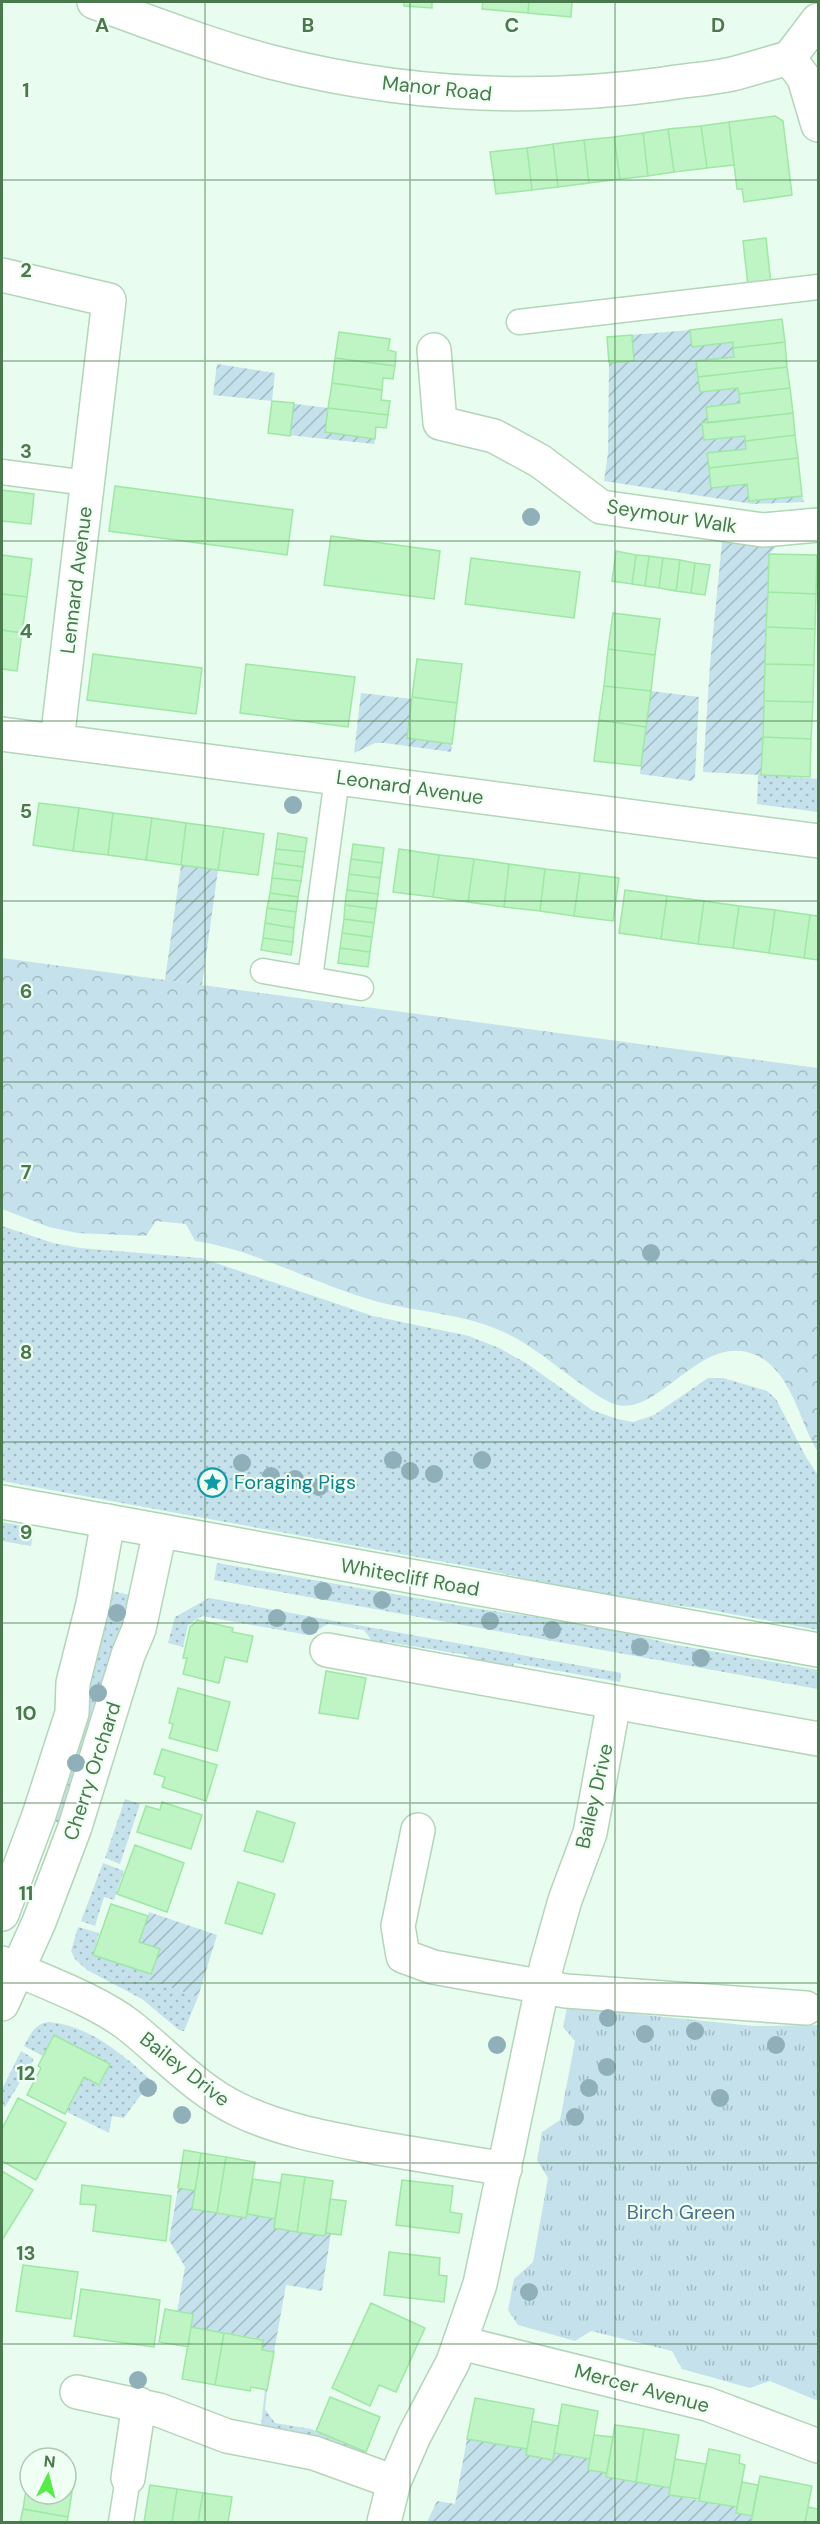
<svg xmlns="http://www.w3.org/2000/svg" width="820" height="2524" viewBox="0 0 820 2524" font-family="'DM Sans',sans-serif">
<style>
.grass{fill:url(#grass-dots)}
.forest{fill:url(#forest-crowns)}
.park{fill:url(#park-tufts)}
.garden{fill:url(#garden-furrows)}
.building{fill:#bff4c4;stroke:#9ee7a4;stroke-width:1.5}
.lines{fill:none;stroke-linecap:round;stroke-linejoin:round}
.lane-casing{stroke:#b3d5b8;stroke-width:27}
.street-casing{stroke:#b3d5b8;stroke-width:36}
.secondary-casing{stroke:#acd6b3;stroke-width:36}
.lane{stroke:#fff;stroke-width:24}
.street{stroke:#fff;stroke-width:33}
.secondary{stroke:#fff;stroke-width:33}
.tree{fill:#8fafb9}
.grid{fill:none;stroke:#4a794d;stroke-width:1.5;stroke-opacity:0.55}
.labels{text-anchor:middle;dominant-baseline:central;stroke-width:4.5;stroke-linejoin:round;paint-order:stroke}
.street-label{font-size:20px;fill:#4a794d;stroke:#f0fff4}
.culture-label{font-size:20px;fill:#0d838f;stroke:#f0fff4;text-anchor:start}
.park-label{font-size:20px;fill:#47708c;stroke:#f0fff4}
.grid-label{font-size:20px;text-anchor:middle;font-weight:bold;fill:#4a794d;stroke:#f0fff4;stroke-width:4.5;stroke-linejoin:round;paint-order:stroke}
</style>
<defs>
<pattern id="grass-dots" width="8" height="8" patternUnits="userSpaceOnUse" patternTransform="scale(1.5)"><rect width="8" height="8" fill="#c5e1ec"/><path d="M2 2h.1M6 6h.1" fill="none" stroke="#a2bbc1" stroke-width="1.8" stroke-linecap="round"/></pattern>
<pattern id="forest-crowns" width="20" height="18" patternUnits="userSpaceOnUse" patternTransform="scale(1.5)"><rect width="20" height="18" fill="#c5e1ec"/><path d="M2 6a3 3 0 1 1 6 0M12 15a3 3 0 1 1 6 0" fill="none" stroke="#a2bbc1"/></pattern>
<pattern id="park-tufts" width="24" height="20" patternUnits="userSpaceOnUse" patternTransform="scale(1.5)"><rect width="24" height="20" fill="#c5e1ec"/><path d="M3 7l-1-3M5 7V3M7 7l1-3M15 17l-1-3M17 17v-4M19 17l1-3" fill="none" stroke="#a2bbc1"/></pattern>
<pattern id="garden-furrows" width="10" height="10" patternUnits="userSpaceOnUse" patternTransform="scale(1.5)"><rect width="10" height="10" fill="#c5e1ec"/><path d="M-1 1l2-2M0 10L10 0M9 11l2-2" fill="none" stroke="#a2bbc1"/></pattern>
</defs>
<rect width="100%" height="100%" fill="#e8fdef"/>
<path class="grass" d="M758,774L818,779V812L757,804Z
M2,1226L53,1243L80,1248L201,1258L373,1316L469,1336L499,1348L526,1363L592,1410L617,1419L633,1422L654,1415L708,1378H723L767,1391L776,1399L806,1457L818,1475V1630L705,1609L610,1597L477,1568L2,1481Z
M2,1522L34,1528L31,1546L2,1541Z
M217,1563L473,1608L604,1627L671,1644L818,1670V1689L214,1580Z
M112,1591L130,1595L65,1825L48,1819L85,1703Z
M209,1598L621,1673L620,1682L514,1663L512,1670L475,1662L466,1655L387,1642L381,1646L375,1645L364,1630L328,1624L308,1635L202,1616L188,1625L183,1647L168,1643L175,1617Z
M125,1799L140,1804L120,1864L105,1858Z
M103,1863L124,1871L114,1900L104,1897L95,1926L81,1921Z
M78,1927L99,1933L93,1955L151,1974L149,1980L198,1997L184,2031L179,2030L142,1999L87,1970L75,1959L71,1951Z
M49,2022C91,2026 125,2056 154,2083L148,2095L143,2092L124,2118L112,2116L109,2133L67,2112L84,2077L100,2085L110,2064L54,2035L43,2056L24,2046C30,2035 35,2023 49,2022Z
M21,2051L34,2059L5,2107L2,2105V2089Z
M265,2389L267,2390L265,2409L275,2423L311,2429L366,2452L364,2458L261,2427Z"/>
<path class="forest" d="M2,958L818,1068V1452C799,1422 792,1371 756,1355C701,1331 661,1415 617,1405C603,1401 590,1390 578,1382C553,1364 528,1342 499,1330C459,1313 416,1312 375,1301C314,1284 257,1250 195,1241L186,1224L156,1221L146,1236L77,1233L49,1227L2,1209Z"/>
<path class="park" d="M568,2002L635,2014L754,2026L818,2025V2401L770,2381L750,2388L682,2369L672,2351L591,2331L575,2341L518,2325L508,2310L514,2279L533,2262L548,2178L537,2160L542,2132L560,2120L575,2041L563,2027Z"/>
<path class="garden" d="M690,330L693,347L733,342L734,357L696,361L700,392L738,388L740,403L706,407L708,423L702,424L704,440L745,436L746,449L707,453L711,488L747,484L749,501L802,496L804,502L753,504L604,481L608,453L609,361L607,337Z
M217,364L275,373L272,401L328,408L325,432L375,439L374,444L268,433L272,401L213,395Z
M722,542L760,547L777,546L769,554L761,775L703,772L710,664Z
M651,691L699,697L695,777L692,781L640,774Z
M361,693L412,699L407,737L452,744L451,752L385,743H375L354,753Z
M181,865L218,870L202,985L165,980Z
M149,1912L217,1935L198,1997L149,1980L160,1949L139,1942Z
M178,2188L195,2191L192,2209L246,2218L247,2214L275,2219L274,2228L325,2236L326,2233H331L322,2291L286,2285L274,2352L262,2350L263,2339L191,2327L177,2312L185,2267L169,2240Z
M467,2439L527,2449L526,2455L554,2453L590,2459L588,2470L607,2473L606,2477L670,2488L669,2495L737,2507V2513L752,2516L751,2522H427L437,2501L455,2504Z"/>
<path class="building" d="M404,2H432V8L404,6Z
M483,2H529L528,13L482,9Z
M529,2H572L571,17L528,13Z
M775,116L783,121L792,195L744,202L742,189H737L729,122Z
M729,122L734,165L707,168L701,126Z
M701,126L707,168L674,172L668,129Z
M668,129L674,172L648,176L643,133Z
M643,133L648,176L620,179L614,137Z
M614,137L620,179L589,183L584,140Z
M584,140L589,183L558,187L553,144Z
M553,144L558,187L532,190L527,148Z
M527,148L532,190L496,194L490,152Z
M766,238L771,284L748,286L743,241Z
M782,319L785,342L733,348V342L692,347L690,330Z
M339,332L390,339L388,350L396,352L395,366L335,358Z
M632,335L634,361L609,363L607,337Z
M785,342L787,367L698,377L696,361L734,357L733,348Z
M335,358L395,366L393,379L383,378L382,390L332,383Z
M787,367L790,388L739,394L738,388L700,392L698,377Z
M332,383L382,390L381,400L390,401L388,415L328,408Z
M790,388L793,413L708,423L706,407L740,403L739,394Z
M272,401L294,403L290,436L268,433Z
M328,408L388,415L386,428L376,427L375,439L325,432Z
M793,413L795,435L745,441V436L704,440L702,423Z
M795,435L798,458L709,468L707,453L746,449L745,441Z
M798,458L802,496L749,501L747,484L711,488L709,468Z
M115,486L293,510L287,555L109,531Z
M2,490L34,494L31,524L2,521Z
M331,536L440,551L434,599L324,585Z
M616,551L636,555L632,584L612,581Z
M769,554L817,555L816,594L768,592Z
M2,555L32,559L27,597L2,594Z
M636,555L649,556L645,586L632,584Z
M649,556L663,558L659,588L645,586Z
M471,558L580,572L574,618L465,604Z
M663,558L680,560L676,591L659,588Z
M680,560L695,563L691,593L676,591Z
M695,563L710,565L705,595L691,593Z
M768,592L816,594L815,629L766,627Z
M2,594L27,597L22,633L2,630Z
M613,613L660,619L655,655L608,649Z
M766,627L815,629L814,665L765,664Z
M2,630L22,633L17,671L2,669Z
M608,649L655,655L651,691L604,686Z
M93,654L202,668L196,714L87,700Z
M417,659L462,664L457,703L412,697Z
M246,664L355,677L348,727L240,713Z
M765,664L814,665L813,702L764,701Z
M604,686L651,691L646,727L599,720Z
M412,697L457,703L452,744L407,738Z
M764,701L813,702L811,739L763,737Z
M599,720L646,727L641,766L594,761Z
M763,737L811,739L810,777L761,775Z
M39,803L79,808L73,851L33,845Z
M79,808L113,813L108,855L73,851Z
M113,813L152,818L146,860L108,855Z
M152,818L186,823L181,865L146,860Z
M186,823L224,828L218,870L181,865Z
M224,828L264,834L258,875L218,870Z
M278,833L307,838L305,852L276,849Z
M353,844L384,848L382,863L351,859Z
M276,849L305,852L303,867L274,863Z
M399,849L439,855L433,897L393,892Z
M439,855L474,859L468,902L433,897Z
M351,859L382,863L380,878L349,874Z
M474,859L509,864L504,907L468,902Z
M274,863L303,867L301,881L272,878Z
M509,864L545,869L540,911L504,907Z
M545,869L580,873L574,916L540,911Z
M580,873L619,878L613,921L574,916Z
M349,874L380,878L378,894L347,890Z
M272,878L301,881L298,897L270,893Z
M347,890L378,894L376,909L345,905Z
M625,890L667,896L661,939L619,933Z
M270,893L298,897L296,912L267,908Z
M667,896L704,901L698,944L661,939Z
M704,901L739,906L733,948L698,944Z
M345,905L376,909L374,923L344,919Z
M739,906L775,910L769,953L733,948Z
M267,908L296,912L294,928L265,923Z
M775,910L810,915L804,958L769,953Z
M810,915L818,916V960L804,958Z
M344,919L374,923L372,937L342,933Z
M265,923L294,928L293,942L263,938Z
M342,933L372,937L370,952L340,948Z
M263,938L293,942L291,955L261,950Z
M340,948L370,952L368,967L338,963Z
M198,1620L233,1628L232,1632L253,1636L247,1662L225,1657L219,1683L183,1674L187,1658H183L190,1627Z
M326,1671L366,1678L358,1719L319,1713Z
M178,1688L230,1702L217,1751L169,1738L173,1724L169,1723Z
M162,1749L217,1765L206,1801L162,1787L165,1777L154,1774Z
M162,1802L202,1815L191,1849L137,1832L146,1806L160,1810Z
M257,1811L295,1823L283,1862L244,1851Z
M135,1845L184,1863L167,1912L117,1894Z
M238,1882L275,1894L262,1934L225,1923Z
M111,1904L148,1916L139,1942L160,1949L151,1974L93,1955Z
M54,2035L110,2064L99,2085L84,2077L65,2114L27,2095L41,2068L38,2066Z
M18,2098L66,2123L36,2180L2,2161V2129Z
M184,2150L201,2153L195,2191L178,2188Z
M201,2153L226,2157L217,2213L192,2209Z
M226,2157L255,2162L246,2218L217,2213Z
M2,2171L33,2190L2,2240Z
M282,2174L305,2177L297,2232L274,2228Z
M305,2177L333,2181L325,2236L297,2232Z
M253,2179L281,2183L275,2219L247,2214Z
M402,2180L453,2186L450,2212L462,2214L459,2233L396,2225Z
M82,2185L171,2196L166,2241L93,2231L96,2205L80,2204Z
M330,2199L346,2201L341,2235L326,2233Z
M389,2252L440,2258L439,2275L447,2276L444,2302L384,2295Z
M23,2265L78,2272L71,2319L16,2311Z
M81,2289L160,2300L154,2347L74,2336Z
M371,2303L425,2328L396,2392L379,2385L370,2406L332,2388Z
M165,2309L193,2314L188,2347L159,2342Z
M191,2327L224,2333L215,2385L182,2379Z
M224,2333L263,2340L262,2350L274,2352L267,2390L251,2387L250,2391L215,2385Z
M330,2397L380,2417L366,2452L316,2431Z
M475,2398L534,2409L527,2449L467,2439Z
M562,2404L598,2411L590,2459L554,2453Z
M532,2421L558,2426L553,2460L526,2455Z
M615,2425L644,2429L636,2482L606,2477Z
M644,2429L679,2435L670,2488L636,2482Z
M594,2435L613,2437L607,2473L588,2470Z
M709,2449L740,2455L739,2463L745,2465L737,2507L699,2501Z
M675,2459L706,2464L699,2499L669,2495Z
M760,2476L812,2486L805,2522H751Z
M742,2482L758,2485L752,2516L736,2513Z
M27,2484L30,2485V2494H66V2491L72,2492L68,2517L23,2509Z
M150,2485L177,2489L172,2522H144Z
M177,2489L203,2493L198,2522H172Z
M203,2493L232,2497L228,2522H198Z
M808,2507L818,2509V2522H805Z
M23,2509L68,2517L67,2522H20Z"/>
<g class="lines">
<defs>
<path id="lane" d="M519,322L818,287
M2,472L87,483
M263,971L361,988
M310,978L337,778
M121,2522L128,2478"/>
<path id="street" d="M94,2C152,23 211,46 271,62C400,95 532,102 664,84C686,80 710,79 732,74C751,69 770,63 789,58
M789,58L804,78L818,125
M789,58L818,20
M2,275L109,300L57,741
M434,350L440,423L494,436L540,461L601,507L763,530L818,525
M2,734L818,841
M327,1650L818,1739
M418,1830L398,1926L403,1956L433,1967L566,1991L806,2008
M2,1914L39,1815L72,1713L73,1683L93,1604L108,1521
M2,1963C42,1981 97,2000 131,2027C167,2056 197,2090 239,2110C283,2131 332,2139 379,2148C421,2155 463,2162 505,2169
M2,2004L39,1922L75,1827L128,1655L139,1629L160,1531
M461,2343L707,2404L818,2446
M77,2392L159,2410L227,2436L314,2453L394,2482
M128,2478L139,2404
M384,2522L394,2482L414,2436L453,2362L480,2284L547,1964L565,1900L590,1833L614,1702"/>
<path id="secondary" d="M2,1502L818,1650"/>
</defs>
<use href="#lane" class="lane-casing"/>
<use href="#street" class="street-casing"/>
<use href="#secondary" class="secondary-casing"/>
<use href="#lane" class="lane"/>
<use href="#street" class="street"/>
<use href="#secondary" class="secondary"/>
</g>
<g class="tree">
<circle cx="531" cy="517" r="9"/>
<circle cx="293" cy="805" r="9"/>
<circle cx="651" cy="1253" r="9"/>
<circle cx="393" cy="1460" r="9"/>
<circle cx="482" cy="1460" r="9"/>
<circle cx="242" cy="1463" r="9"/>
<circle cx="410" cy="1471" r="9"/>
<circle cx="434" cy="1474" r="9"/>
<circle cx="271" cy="1476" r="9"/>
<circle cx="295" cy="1479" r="9"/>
<circle cx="319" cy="1487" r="9"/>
<circle cx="323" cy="1591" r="9"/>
<circle cx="382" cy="1600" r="9"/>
<circle cx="117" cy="1613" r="9"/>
<circle cx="277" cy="1618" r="9"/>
<circle cx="490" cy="1621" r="9"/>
<circle cx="310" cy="1626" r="9"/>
<circle cx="552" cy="1630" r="9"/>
<circle cx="640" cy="1647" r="9"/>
<circle cx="701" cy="1658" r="9"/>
<circle cx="98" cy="1693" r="9"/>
<circle cx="76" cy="1763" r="9"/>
<circle cx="608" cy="2018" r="9"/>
<circle cx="695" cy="2031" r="9"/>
<circle cx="645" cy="2034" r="9"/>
<circle cx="497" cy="2045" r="9"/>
<circle cx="776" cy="2045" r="9"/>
<circle cx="607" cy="2067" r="9"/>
<circle cx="148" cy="2088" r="9"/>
<circle cx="589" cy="2088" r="9"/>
<circle cx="720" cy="2098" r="9"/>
<circle cx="182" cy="2115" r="9"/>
<circle cx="575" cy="2117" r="9"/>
<circle cx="529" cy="2292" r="9"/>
<circle cx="138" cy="2380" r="9"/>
</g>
<path class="grid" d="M205,2V2522M410,2V2522M615,2V2522M2,180H818M2,361H818M2,541H818M2,721H818M2,901H818M2,1082H818M2,1262H818M2,1442H818M2,1623H818M2,1803H818M2,1983H818M2,2163H818M2,2344H818"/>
<defs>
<symbol id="sight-ring" viewBox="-11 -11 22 22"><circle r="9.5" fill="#f0fff4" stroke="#0f9aa8" stroke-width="1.5"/><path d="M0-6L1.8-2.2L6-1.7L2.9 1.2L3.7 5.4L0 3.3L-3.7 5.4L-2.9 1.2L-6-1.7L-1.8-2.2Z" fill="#0f9aa8"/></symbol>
</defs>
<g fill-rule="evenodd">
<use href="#sight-ring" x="196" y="1466" width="33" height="33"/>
</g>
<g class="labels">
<g class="street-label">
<text transform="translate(437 88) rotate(6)">Manor Road</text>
<text transform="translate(672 516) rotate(9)">Seymour Walk</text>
<text transform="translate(76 580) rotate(-83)">Lennard Avenue</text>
<text transform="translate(410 787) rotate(8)">Leonard Avenue</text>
<text transform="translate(410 1577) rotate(10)">Whitecliff Road</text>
<text transform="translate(92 1771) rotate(-72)">Cherry Orchard</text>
<text transform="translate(594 1796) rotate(-77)">Bailey Drive</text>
<text transform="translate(185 2069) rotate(38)">Bailey Drive</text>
<text transform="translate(642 2388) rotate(15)">Mercer Avenue</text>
</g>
<g class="culture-label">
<text x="234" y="1482">Foraging Pigs</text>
</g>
<g class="park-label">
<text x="681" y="2212">Birch Green</text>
</g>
</g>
<g class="grid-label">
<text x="102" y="32">A</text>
<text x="308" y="32">B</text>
<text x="512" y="32">C</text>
<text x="718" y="32">D</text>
<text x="26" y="97">1</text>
<text x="26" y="277">2</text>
<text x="26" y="458">3</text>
<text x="26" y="638">4</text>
<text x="26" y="818">5</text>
<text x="26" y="998">6</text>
<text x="26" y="1179">7</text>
<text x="26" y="1359">8</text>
<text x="26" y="1539">9</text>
<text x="26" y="1720">10</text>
<text x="26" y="1900">11</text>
<text x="26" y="2080">12</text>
<text x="26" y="2260">13</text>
</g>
<rect width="820" height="2524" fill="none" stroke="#4a794d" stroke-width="6"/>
<g transform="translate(48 2476) rotate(6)"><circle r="28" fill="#f0fff4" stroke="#aec9b1" stroke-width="1.5"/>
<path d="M0-4.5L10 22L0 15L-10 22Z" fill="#56eb49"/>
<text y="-9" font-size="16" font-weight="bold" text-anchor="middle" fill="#4a794d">N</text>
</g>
</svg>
